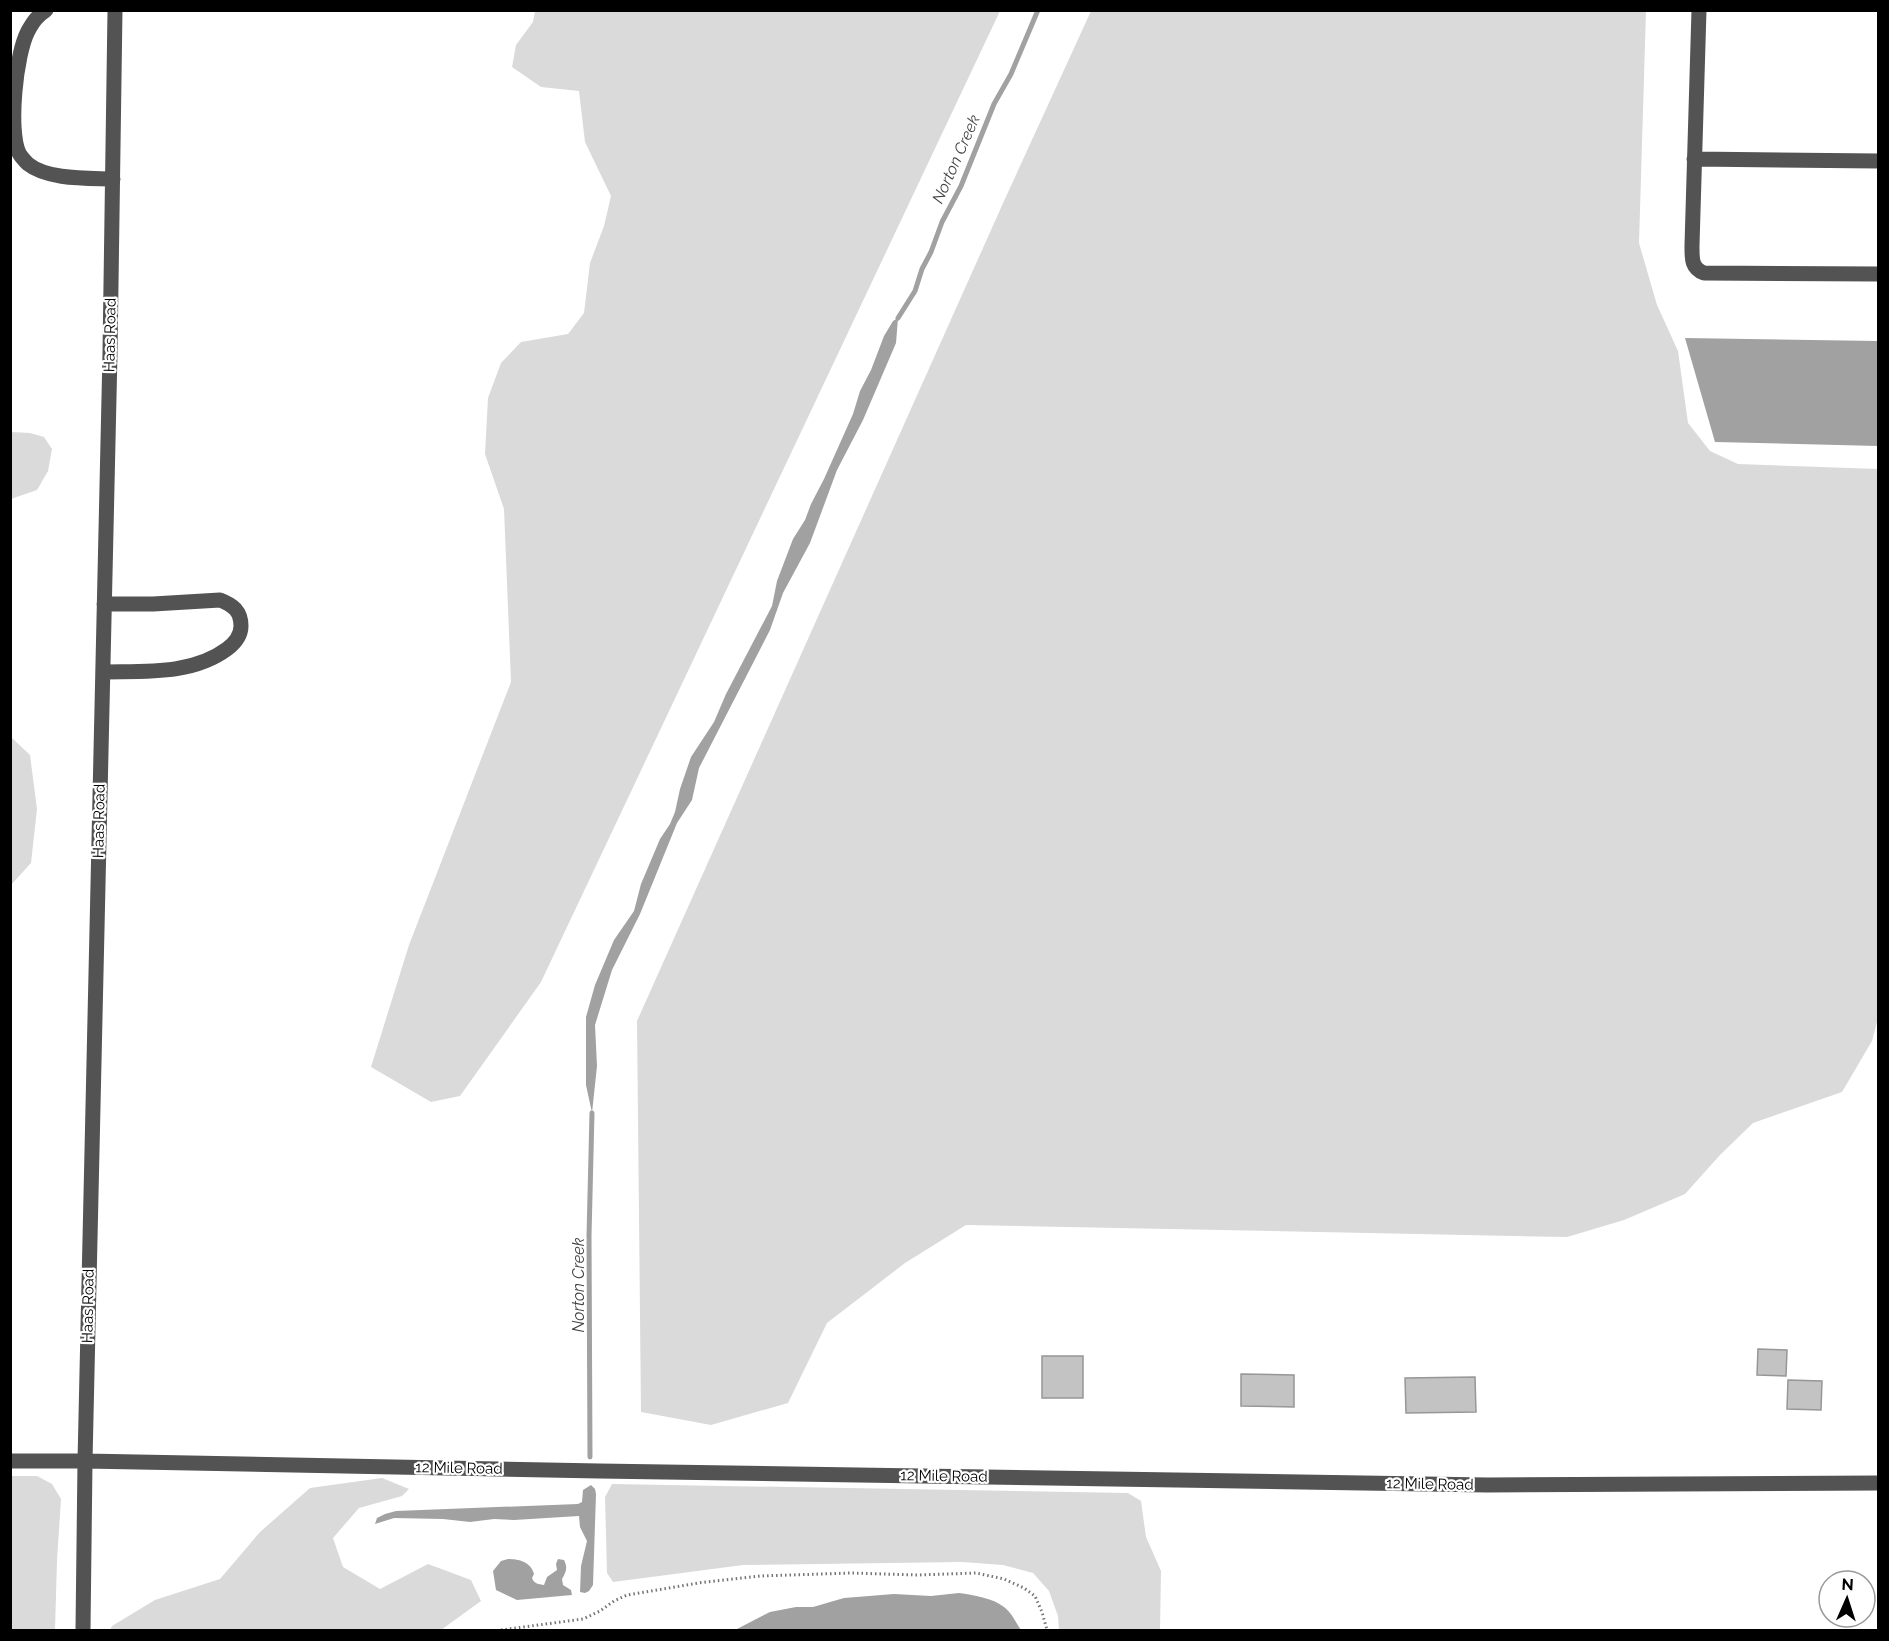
<svg xmlns="http://www.w3.org/2000/svg" width="1889" height="1641" viewBox="0 0 1889 1641" font-family="Raleway,sans-serif">
<style>
.green{fill:#dadada}
.water{fill:#a1a1a1}
.lines{fill:none;stroke-linecap:round;stroke-linejoin:round}
.stream{stroke:#a1a1a1;stroke-width:5}
.building{fill:#c3c3c3;stroke:#979797;stroke-width:1.5}
.path{stroke:#757575;stroke-width:3;stroke-dasharray:1.5 3;stroke-linecap:butt}
.minor{stroke:#535353;stroke-width:15}
.labels{text-anchor:middle;dominant-baseline:central;stroke-width:4.5;stroke-linejoin:round;paint-order:stroke}
.street-label{font-size:15px;fill:#000;stroke:#fff}
.water-label{font-size:16px;font-style:italic;fill:#424242;stroke:#fff}
</style>
<rect width="100%" height="100%" fill="#fff"/>
<path class="green" d="M535,11H1000L541,982L460,1096L431,1102L371,1067L409,945L511,682L504,509L485,454L488,398L501,363L521,342L568,334L584,313L590,263L604,226L611,196L585,142L579,91L541,87L512,67L516,45L533,22Z
M1091,11H1646L1639,243L1657,305L1678,351L1688,423L1710,451L1738,464L1878,469V1018L1872,1041L1842,1092L1753,1123L1720,1155L1685,1194L1624,1220L1567,1237L966,1225L905,1263L827,1323L788,1403L711,1425L641,1412L637,1021L1004,201Z
M11,432L30,433L44,437L52,449L48,471L37,490L11,499Z
M11,737L30,755L37,809L31,863L11,885Z
M11,1476H37L52,1484L61,1499L57,1560L55,1630H11Z
M382,1478L409,1489L402,1496L359,1508L333,1538L343,1567L380,1589L428,1564L471,1580L481,1601L441,1630H110L112,1626L155,1600L220,1579L260,1532L310,1488Z
M612,1484L1128,1493L1141,1501L1146,1537L1161,1571L1160,1630H1059L1058,1616L1049,1591L1033,1573L1003,1565L962,1562L743,1565L613,1582L607,1573L605,1497Z"/>
<path class="water" d="M898,318L896,343L863,420L837,470L810,543L783,593L770,630L699,768L692,800L677,823L640,914L612,970L595,1025L597,1066L592,1113L586,1085V1017L595,985L614,940L634,911L641,884L660,839L670,824L675,812L680,789L691,757L714,722L726,694L772,606L777,581L793,539L805,520L811,504L824,479L853,414L860,391L871,370L884,336L893,321Z
M1685,338L1878,341V446L1715,442Z
M591,1485L595,1489L596,1494L593,1585L589,1591L585,1593L580,1592L581,1566L587,1541L580,1527L579,1516L514,1520L494,1519L470,1522L443,1519L394,1518L375,1524L377,1518L385,1514L396,1511L578,1504L582,1502L583,1490Z
M508,1559C519,1559 531,1562 534,1574L532,1578C534,1584 539,1584 544,1585L547,1577L557,1570L556,1564L558,1559L564,1560C568,1568 566,1572 562,1579L563,1585L571,1590L572,1595L517,1600L496,1590L493,1571L501,1561Z
M959,1593C973,1595 993,1598 1004,1607C1012,1613 1016,1623 1021,1630H735L770,1612L796,1607H813L844,1598L894,1594L931,1596Z"/>
<g class="lines">
<path class="stream" d="M898,318L915,291L922,269L931,252L942,222L961,186L994,104L1011,74L1038,10
M590,1457L589,1236L592,1113"/>
</g>
<path class="building" d="M1758,1349L1787,1350L1786,1376L1757,1375Z
M1042,1356H1083V1398H1042Z
M1241,1374L1294,1375V1407L1241,1406Z
M1475,1377L1476,1412L1406,1413L1405,1378Z
M1788,1380L1822,1381L1821,1410L1787,1409Z"/>
<g class="lines">
<path class="path" d="M501,1630L583,1619L600,1611L614,1601L627,1595L698,1583L760,1576L851,1573L917,1575L976,1573L1004,1579L1024,1588L1035,1596L1042,1612L1047,1630"/>
<path class="minor" d="M46,10C37,16 33,22 28,31C16,54 8,130 19,153C21,157 25,161 28,164C48,180 88,178 113,179
M1699,10L1692,245C1692,258 1691,268 1704,273L1878,274
M1694,159L1878,161
M103,672C145,671 192,675 227,649C235,643 241,636 241,626C241,611 233,605 220,600L153,604H104
M10,1461H85L599,1471L1487,1485L1878,1483
M83,1630L85,1461L110,353L115,10"/>
</g>
<g class="labels">
<g class="street-label">
<text transform="translate(110 335) rotate(-89)">Haas Road</text>
<text transform="translate(99 821) rotate(-89)">Haas Road</text>
<text transform="translate(88 1306) rotate(-89)">Haas Road</text>
<text transform="translate(459 1468) rotate(1)">12 Mile Road</text>
<text transform="translate(944 1476) rotate(1)">12 Mile Road</text>
<text transform="translate(1430 1484) rotate(1)">12 Mile Road</text>
</g>
<g class="water-label">
<text transform="translate(956 159) rotate(-66)">Norton Creek</text>
<text transform="translate(578 1285) rotate(-90)">Norton Creek</text>
</g>
</g>
<rect width="1889" height="1641" fill="none" stroke="#000000" stroke-width="24"/>
<g transform="translate(1847 1599) rotate(3)"><circle r="28" fill="#ffffff" stroke="#999999" stroke-width="1.5"/>
<path d="M0-4.5L10 22L0 15L-10 22Z" fill="#000000"/>
<text y="-9" font-size="16" font-weight="bold" text-anchor="middle" fill="#000000">N</text>
</g>
</svg>
